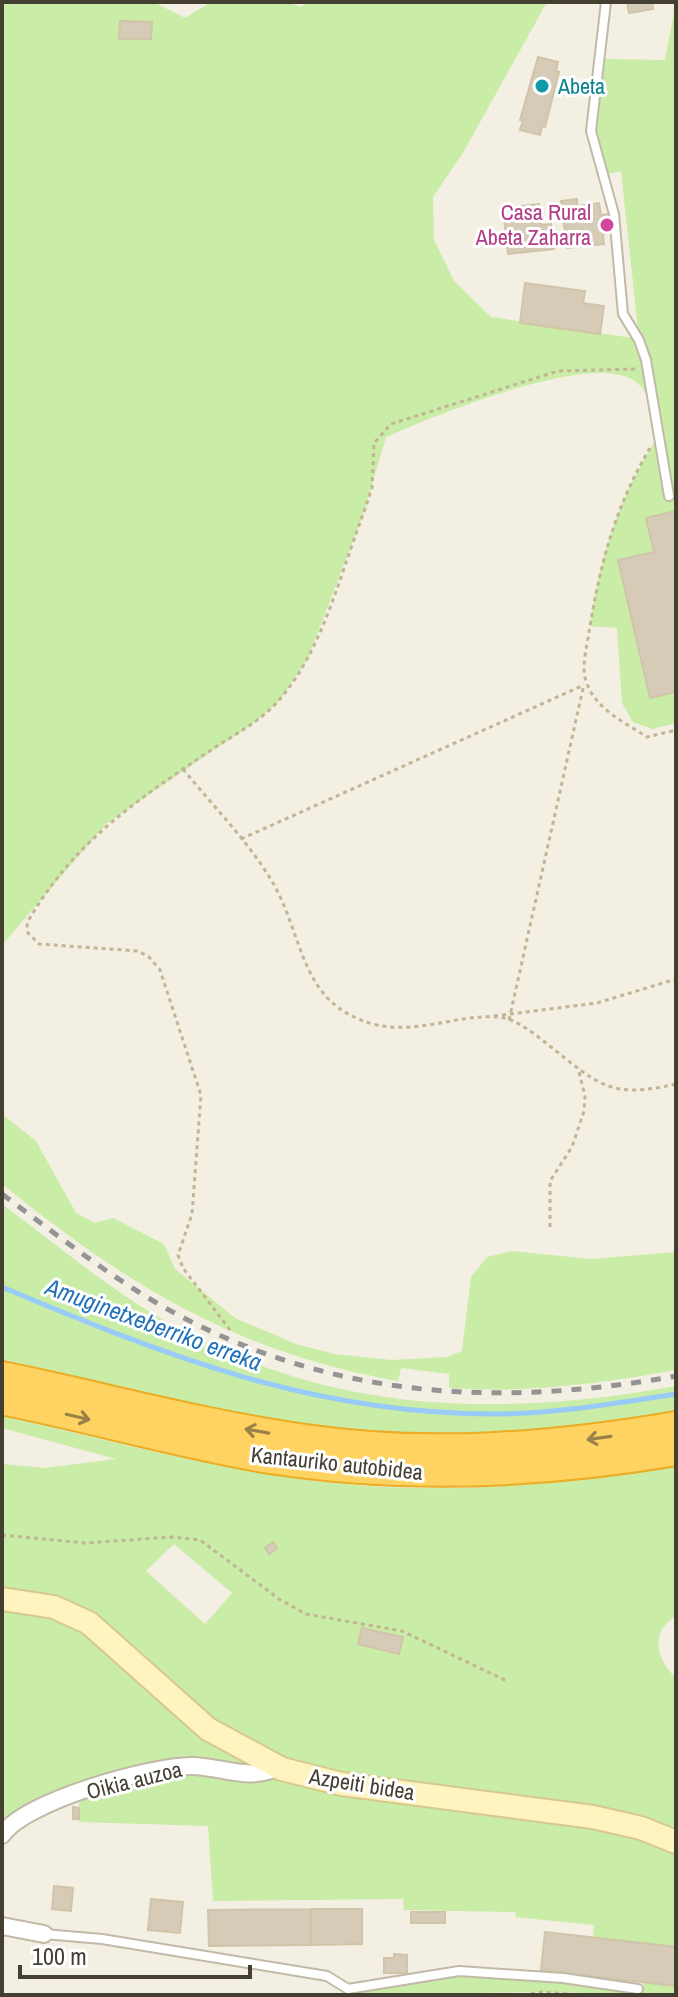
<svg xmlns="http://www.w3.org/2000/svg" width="678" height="1997" viewBox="0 0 678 1997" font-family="'Archivo Narrow',sans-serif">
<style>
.green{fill:#c9eca6;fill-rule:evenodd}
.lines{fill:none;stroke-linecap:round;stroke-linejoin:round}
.stream{stroke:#98cbf7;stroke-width:5}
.building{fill:#d5cbb7;stroke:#d1c4a9;stroke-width:2}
.lane-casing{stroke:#c2baa7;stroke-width:12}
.street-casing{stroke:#c2baa7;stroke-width:20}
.secondary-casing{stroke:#d7c88d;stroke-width:26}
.highway-casing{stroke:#ecac23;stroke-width:32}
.path{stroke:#c2b494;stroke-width:3;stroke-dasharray:4 4;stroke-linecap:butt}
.lane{stroke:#fff;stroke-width:8}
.street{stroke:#fff;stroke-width:16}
.secondary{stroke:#fff3c0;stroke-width:22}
.highway{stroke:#ffd361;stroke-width:28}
.rail{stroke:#949494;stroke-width:5;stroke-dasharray:10 10;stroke-linecap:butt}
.oneway{stroke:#998247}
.culture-dot{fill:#0f9aa8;stroke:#fff;stroke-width:3}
.hotel-dot{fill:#d1479c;stroke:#fff;stroke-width:3}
.labels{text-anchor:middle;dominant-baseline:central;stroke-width:6;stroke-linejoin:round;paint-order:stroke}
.culture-label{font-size:22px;fill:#0d838f;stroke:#fff;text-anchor:start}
.hotel-label{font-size:22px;fill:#b23c85;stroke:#fff;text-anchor:end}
.street-label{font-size:22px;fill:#453f32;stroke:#fff}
.water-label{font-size:24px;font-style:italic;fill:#2272ba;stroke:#fff}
</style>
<rect width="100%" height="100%" fill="#f3efe2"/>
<path class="green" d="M2,2H153L185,18L211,2H288L300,7L308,2H547L464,151L433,197L434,240L454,281L491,317L639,339L621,171L608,174L595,124L603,59L665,60L676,2V723L652,729L633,722L622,703L617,628L590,626C601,551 619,499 659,434C654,415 651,391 633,380C588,352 433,416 386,437L364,512L308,658L280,700L258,720L106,824L2,945Z
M2,1114L36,1141L76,1213L95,1223L113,1218L164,1244L175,1269L235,1318L296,1344L334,1354L392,1360L447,1357L462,1351L471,1277L487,1257L512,1251L591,1259L676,1252V1370C600,1384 526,1393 449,1388V1374L401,1368L398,1381C236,1352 128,1286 2,1184Z
M2,1204C57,1245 110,1290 170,1324C331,1414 499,1418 676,1386V1411C559,1431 442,1442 324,1428C215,1414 109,1383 2,1359Z
M2,1416C118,1442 236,1476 354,1485C463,1494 569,1483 676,1466V1616C649,1632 656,1659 676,1678V1947L593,1938L594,1925L515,1917L516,1912L404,1910L403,1899L213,1901L208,1826L79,1822V1801L21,1825L2,1816V1464L45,1468L116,1459L2,1428ZM174,1544L232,1593L205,1624L146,1571Z
M444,1971L571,1982L641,1994L644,1982L676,1986V1995L542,1992L348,1995V1989Z"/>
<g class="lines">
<path class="stream" d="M2,1287C166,1356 313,1414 494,1414C555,1414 616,1403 676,1394"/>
</g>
<path class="building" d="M627,2H652L653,9L629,13Z
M120,21L152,22L151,39H119Z
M538,57L558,62L556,71L559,72L545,127L542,126L540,135L520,130L523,120H520Z
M577,199V206L599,203L601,215L609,214L611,233L603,234L604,244L567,248L561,201Z
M539,204L541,225L551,224L554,249L508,254L504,218L514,217L513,207Z
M525,283L585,291L583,303L604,306L600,334L520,323Z
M676,511V692L650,698L618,560L654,552L646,518Z
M273,1542L277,1548L269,1554L265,1548Z
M362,1628L403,1637L399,1654L358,1644Z
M73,1807L79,1808V1819H73Z
M54,1886L73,1888L71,1911L52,1909Z
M151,1899L183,1902L180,1933L148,1930Z
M311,1909H362V1944L311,1945Z
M311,1909V1945L209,1946L208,1910Z
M411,1912H445V1923H411Z
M545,1932L676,1947V1986L541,1970Z
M394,1954L407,1955V1973H384V1958H394Z"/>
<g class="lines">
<defs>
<path id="lane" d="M606,2L591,131L614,214L623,314L639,340L646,360L669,496
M44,1934L102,1939L327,1976L348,1989
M348,1989L459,1971L563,1978L638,1989"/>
<path id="street" d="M2,1835C25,1801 150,1766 192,1766C220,1766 250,1782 277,1767
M2,1926L44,1934"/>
<path id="secondary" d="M2,1599L54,1607L89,1623L208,1729L282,1769L342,1784L593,1817L641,1828L676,1842"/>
<path id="highway" d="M2,1376C104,1397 204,1425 306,1439C429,1457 554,1447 676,1426
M2,1400C92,1418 180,1444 270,1459C406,1480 541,1474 676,1451"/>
</defs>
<use href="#lane" class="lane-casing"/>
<use href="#street" class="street-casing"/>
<use href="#secondary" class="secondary-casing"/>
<use href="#highway" class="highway-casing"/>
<path class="path" d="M650,448C615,507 600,564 589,632C587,647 581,666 586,681C595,709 624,722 647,737L676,730
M183,769C212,805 246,839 270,878C305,934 297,1003 373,1024C420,1037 474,1007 511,1020C523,1025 536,1035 546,1043C597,1083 608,1100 676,1084
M241,839L584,685
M494,1016L597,1003L676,979
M509,1020L584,684
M550,1227V1181L572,1147L584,1111L585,1096L578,1068
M230,1330L183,1268L178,1255L192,1214L201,1095L160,970L149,957L138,951L39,944L28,933L27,923C73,842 136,801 211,750C235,734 260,722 279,700C323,650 340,574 364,512L372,488L374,443L391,424L558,371L637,369
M2,1535L85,1543L172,1537L200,1540L279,1599L306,1614L402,1631L507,1681
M523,1995L542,1992L582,1995"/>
<use href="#lane" class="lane"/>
<use href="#street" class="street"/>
<use href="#secondary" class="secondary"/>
<use href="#highway" class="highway"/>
<path class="rail" d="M2,1194C52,1231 101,1270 155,1302C319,1398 493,1409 676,1376"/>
</g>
<defs><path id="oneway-shaft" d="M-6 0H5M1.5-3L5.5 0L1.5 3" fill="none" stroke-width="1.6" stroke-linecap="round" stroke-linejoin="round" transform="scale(2)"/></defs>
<g class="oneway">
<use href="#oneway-shaft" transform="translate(78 1417) rotate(13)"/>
<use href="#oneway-shaft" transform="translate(257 1431) rotate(-170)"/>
<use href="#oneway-shaft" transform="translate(599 1438) rotate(172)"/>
</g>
<circle class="culture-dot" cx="542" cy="86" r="8"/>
<circle class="hotel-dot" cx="607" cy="225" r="8"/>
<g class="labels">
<g class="culture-label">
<text x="558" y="86">Abeta</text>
</g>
<g class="hotel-label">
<text x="591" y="212">Casa Rural<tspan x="591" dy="25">Abeta Zaharra</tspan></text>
</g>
<g class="street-label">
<text transform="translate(337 1463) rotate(6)">Kantauriko autobidea</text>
<text transform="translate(134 1780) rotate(-14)">Oikia auzoa</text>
<text transform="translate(362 1784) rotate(9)">Azpeiti bidea</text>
</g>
<g class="water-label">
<text transform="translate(154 1324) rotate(20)">Amuginetxeberriko erreka</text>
</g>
</g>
<rect width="678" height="1997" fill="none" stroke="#453f32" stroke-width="8"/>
<path d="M20 1965v12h230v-12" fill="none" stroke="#453f32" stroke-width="4"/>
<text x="32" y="1965" font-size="24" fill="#453f32" stroke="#ffffff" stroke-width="6" paint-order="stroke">100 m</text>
</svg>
